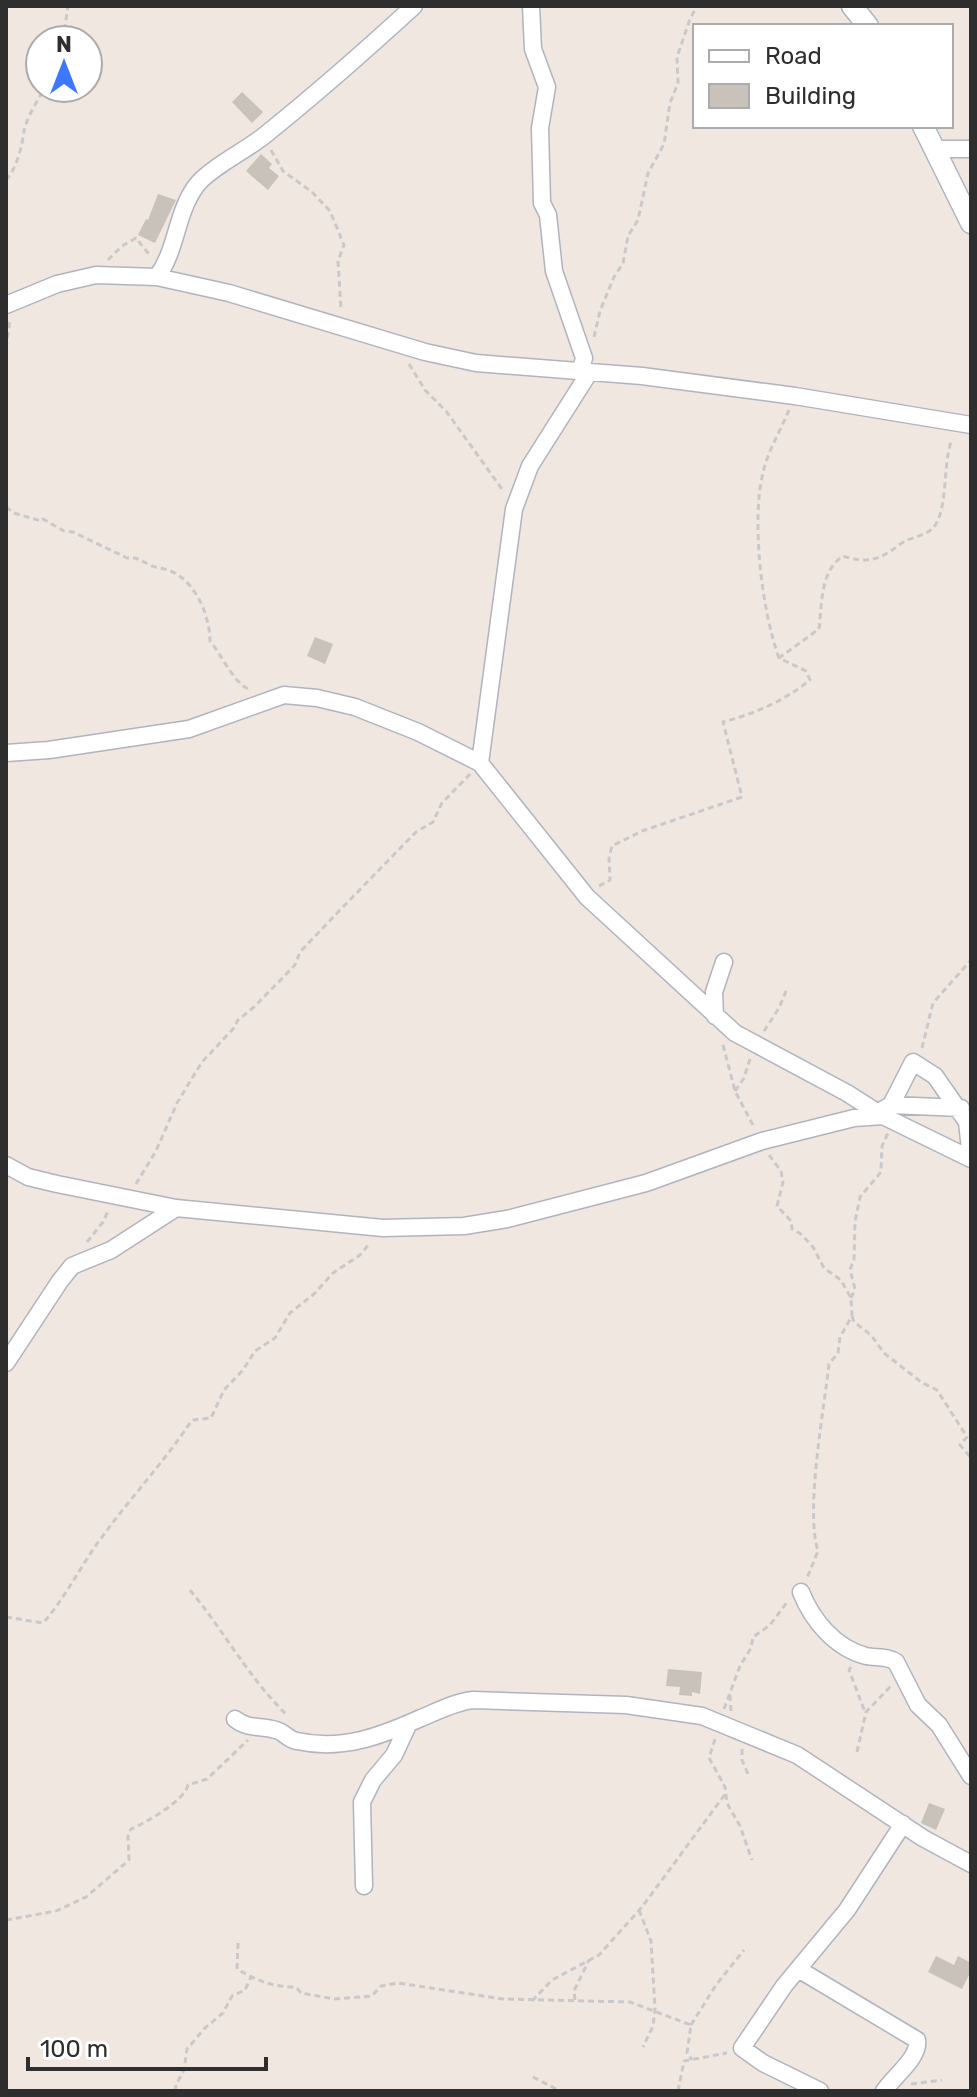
<svg xmlns="http://www.w3.org/2000/svg" width="977" height="2097" viewBox="0 0 977 2097" font-family="Rubik,sans-serif">
<style>
.building{fill:#c8c2bb}
.lines{fill:none;stroke-linecap:round;stroke-linejoin:round}
.minor-casing{stroke:#b0b4be;stroke-width:19}
.tertiary-casing{stroke:#b0b4be;stroke-width:23}
.path{stroke:#c9c9c9;stroke-width:3;stroke-dasharray:6 4;stroke-linecap:butt}
.minor{stroke:#fff;stroke-width:16}
.tertiary{stroke:#fff;stroke-width:20}
</style>
<rect width="100%" height="100%" fill="#efe7e0"/>
<path class="building" d="M242,92L263,112L252,123L232,102Z
M261,154L272,164L269,168L279,176L268,190L246,171Z
M158,194L176,200L155,243L138,235L146,219L148,220Z
M315,637L333,644L325,664L307,656Z
M668,1669L702,1672L700,1694L692,1692V1696L679,1695L680,1687L666,1686Z
M929,1803L945,1809L936,1830L921,1823Z
M936,1956L954,1965L958,1956L971,1963V1971L962,1989L928,1972Z"/>
<g class="lines">
<defs>
<path id="minor" d="M531,6L533,49L547,87L540,128L542,203L548,215L554,271L584,358L580,372
M934,149H971
M157,277C177,250 176,213 196,186C208,169 247,150 265,135C316,94 366,50 414,6
M6,305L57,284L96,275L157,277L229,293L425,352L476,363L642,376L795,396L971,425
M6,753L49,750L189,729L284,695L317,698L355,707L418,732L480,763L587,897L735,1033L847,1093L883,1116
M480,763L514,509L530,466L589,373
M715,1016L714,992L724,962
M891,1105L961,1108
M877,1113L891,1105L913,1062L935,1076L967,1122L971,1159
M6,1165L28,1177L57,1184L176,1208L383,1228L464,1226L507,1219L646,1183L762,1141L854,1118L883,1116L971,1159
M6,1363L60,1281L72,1266L111,1250L176,1208
M801,1592C812,1620 835,1648 866,1656C876,1658 888,1656 896,1662L918,1705L939,1725L971,1776
M235,1719C249,1730 260,1725 276,1730C284,1732 289,1740 297,1741C342,1751 381,1736 421,1718C438,1711 455,1702 473,1700L626,1705L702,1716L797,1755L923,1838L971,1864
M364,1886L362,1802L373,1780L394,1755L408,1725
M798,1969L917,2040C920,2057 895,2075 884,2091
M820,2091L763,2063L742,2048L784,1986L847,1910L903,1824"/>
<path id="tertiary" d="M852,6L868,26
M923,126L971,223"/>
</defs>
<use href="#minor" class="minor-casing"/>
<use href="#tertiary" class="tertiary-casing"/>
<path class="path" d="M63,40L68,6
M271,150L283,171L312,192L330,211L344,245L338,261L341,309
M6,180C17,168 22,146 24,131C27,116 38,101 44,88
M108,260L122,246L136,238L151,257
M594,337L600,311L614,277L623,263L628,236L638,220L648,173L664,144L670,103L678,83L677,57L690,19L697,6
M6,348L10,320
M409,364L425,390L446,411L504,492
M6,507L14,513L41,521L43,519L64,531L73,532L127,558C136,556 141,561 150,565C156,568 162,568 168,570C195,579 210,616 210,641C221,654 235,685 249,689
M779,658C762,612 751,521 763,473C768,450 780,432 789,410
M599,886L610,880L609,858L612,846L642,831L742,797L723,722C754,714 784,701 810,680L806,671L779,658L819,629C822,604 820,571 843,556C866,564 880,560 899,545C909,537 923,537 932,529C949,513 942,463 952,439
M764,1031L779,1008L787,989
M723,1045L735,1091L754,1127
M922,1048L933,1003L971,960
M735,1091L744,1078L750,1059
M769,1155L781,1171L783,1182L777,1206L791,1221L792,1229L801,1234L813,1247L824,1268L841,1280L851,1298L852,1316L840,1337L838,1353L829,1364C824,1410 805,1511 818,1551L807,1578
M136,1184L156,1151L177,1103L202,1062L233,1029L238,1020L254,1007L295,965L300,952L340,910L416,832L433,822L442,803L470,774
M87,1242L103,1222L109,1209
M851,1298L855,1289L850,1270L854,1259L855,1222L860,1197L881,1172L882,1146L888,1133
M852,1316L854,1322L871,1335L884,1353L921,1382L937,1390L967,1437L960,1445L971,1458
M190,1590C224,1631 250,1680 288,1716
M6,1617L43,1623C66,1597 81,1565 102,1537C131,1497 165,1461 192,1420L211,1418L224,1390L243,1370L255,1351L275,1338L290,1313L314,1294L333,1273L360,1255L370,1243
M851,1667L849,1670L865,1712
M730,1695L731,1711
M724,1709L740,1666L751,1648L753,1637L770,1625L788,1601
M715,1739L709,1758L725,1787L727,1803L740,1826L752,1860
M742,1749V1760L748,1774
M857,1752L866,1712L891,1686
M639,1910L651,1941L655,2009L653,2026L643,2047
M6,1920L56,1911L86,1897L129,1860L128,1836L131,1829C147,1822 184,1801 188,1785L207,1779L248,1740
M238,1943L237,1969C257,1981 273,1987 296,1987L301,1993L335,1999L372,1996L381,1986L398,1983L503,1999L630,2002L691,2025L687,2053L692,2060
M575,2000L574,1991L589,1960
M532,2001L552,1980L599,1955L642,1907L726,1793
M691,2025L716,1985L744,1950
M533,2077L560,2091
M911,2084L942,2080
M175,2091L176,2085L184,2070L187,2049L205,2028L223,2013L232,1996L245,1990L251,1977
M678,2091L684,2061L727,2053"/>
<use href="#minor" class="minor"/>
<use href="#tertiary" class="tertiary"/>
</g>
<rect width="977" height="2097" fill="none" stroke="#2e2e2e" stroke-width="16"/>
<rect x="693" y="24" width="260" height="104" fill="#ffffff" stroke="#ababab" stroke-width="2"/>
<rect x="709" y="50" width="40" height="12" fill="#ffffff" stroke="#ababab" stroke-width="2"/>
<text x="765" y="64" font-size="24" fill="#2e2e2e">Road</text>
<rect x="709" y="84" width="40" height="24" fill="#c8c2bb" stroke="#ababab" stroke-width="2"/>
<text x="765" y="104" font-size="24" fill="#2e2e2e">Building</text>
<g transform="translate(64 64)"><circle r="38" fill="#ffffff" stroke="#ababab" stroke-width="2"/>
<path d="M0-6L14 30L0 20L-14 30Z" fill="#3d77ff"/>
<text y="-12" font-size="22" font-weight="bold" text-anchor="middle" fill="#2e2e2e">N</text>
</g>
<path d="M28 2057v12h238v-12" fill="none" stroke="#2e2e2e" stroke-width="4"/>
<text x="40" y="2057" font-size="24" fill="#2e2e2e" stroke="#ffffff" stroke-width="6" paint-order="stroke">100 m</text>
</svg>
